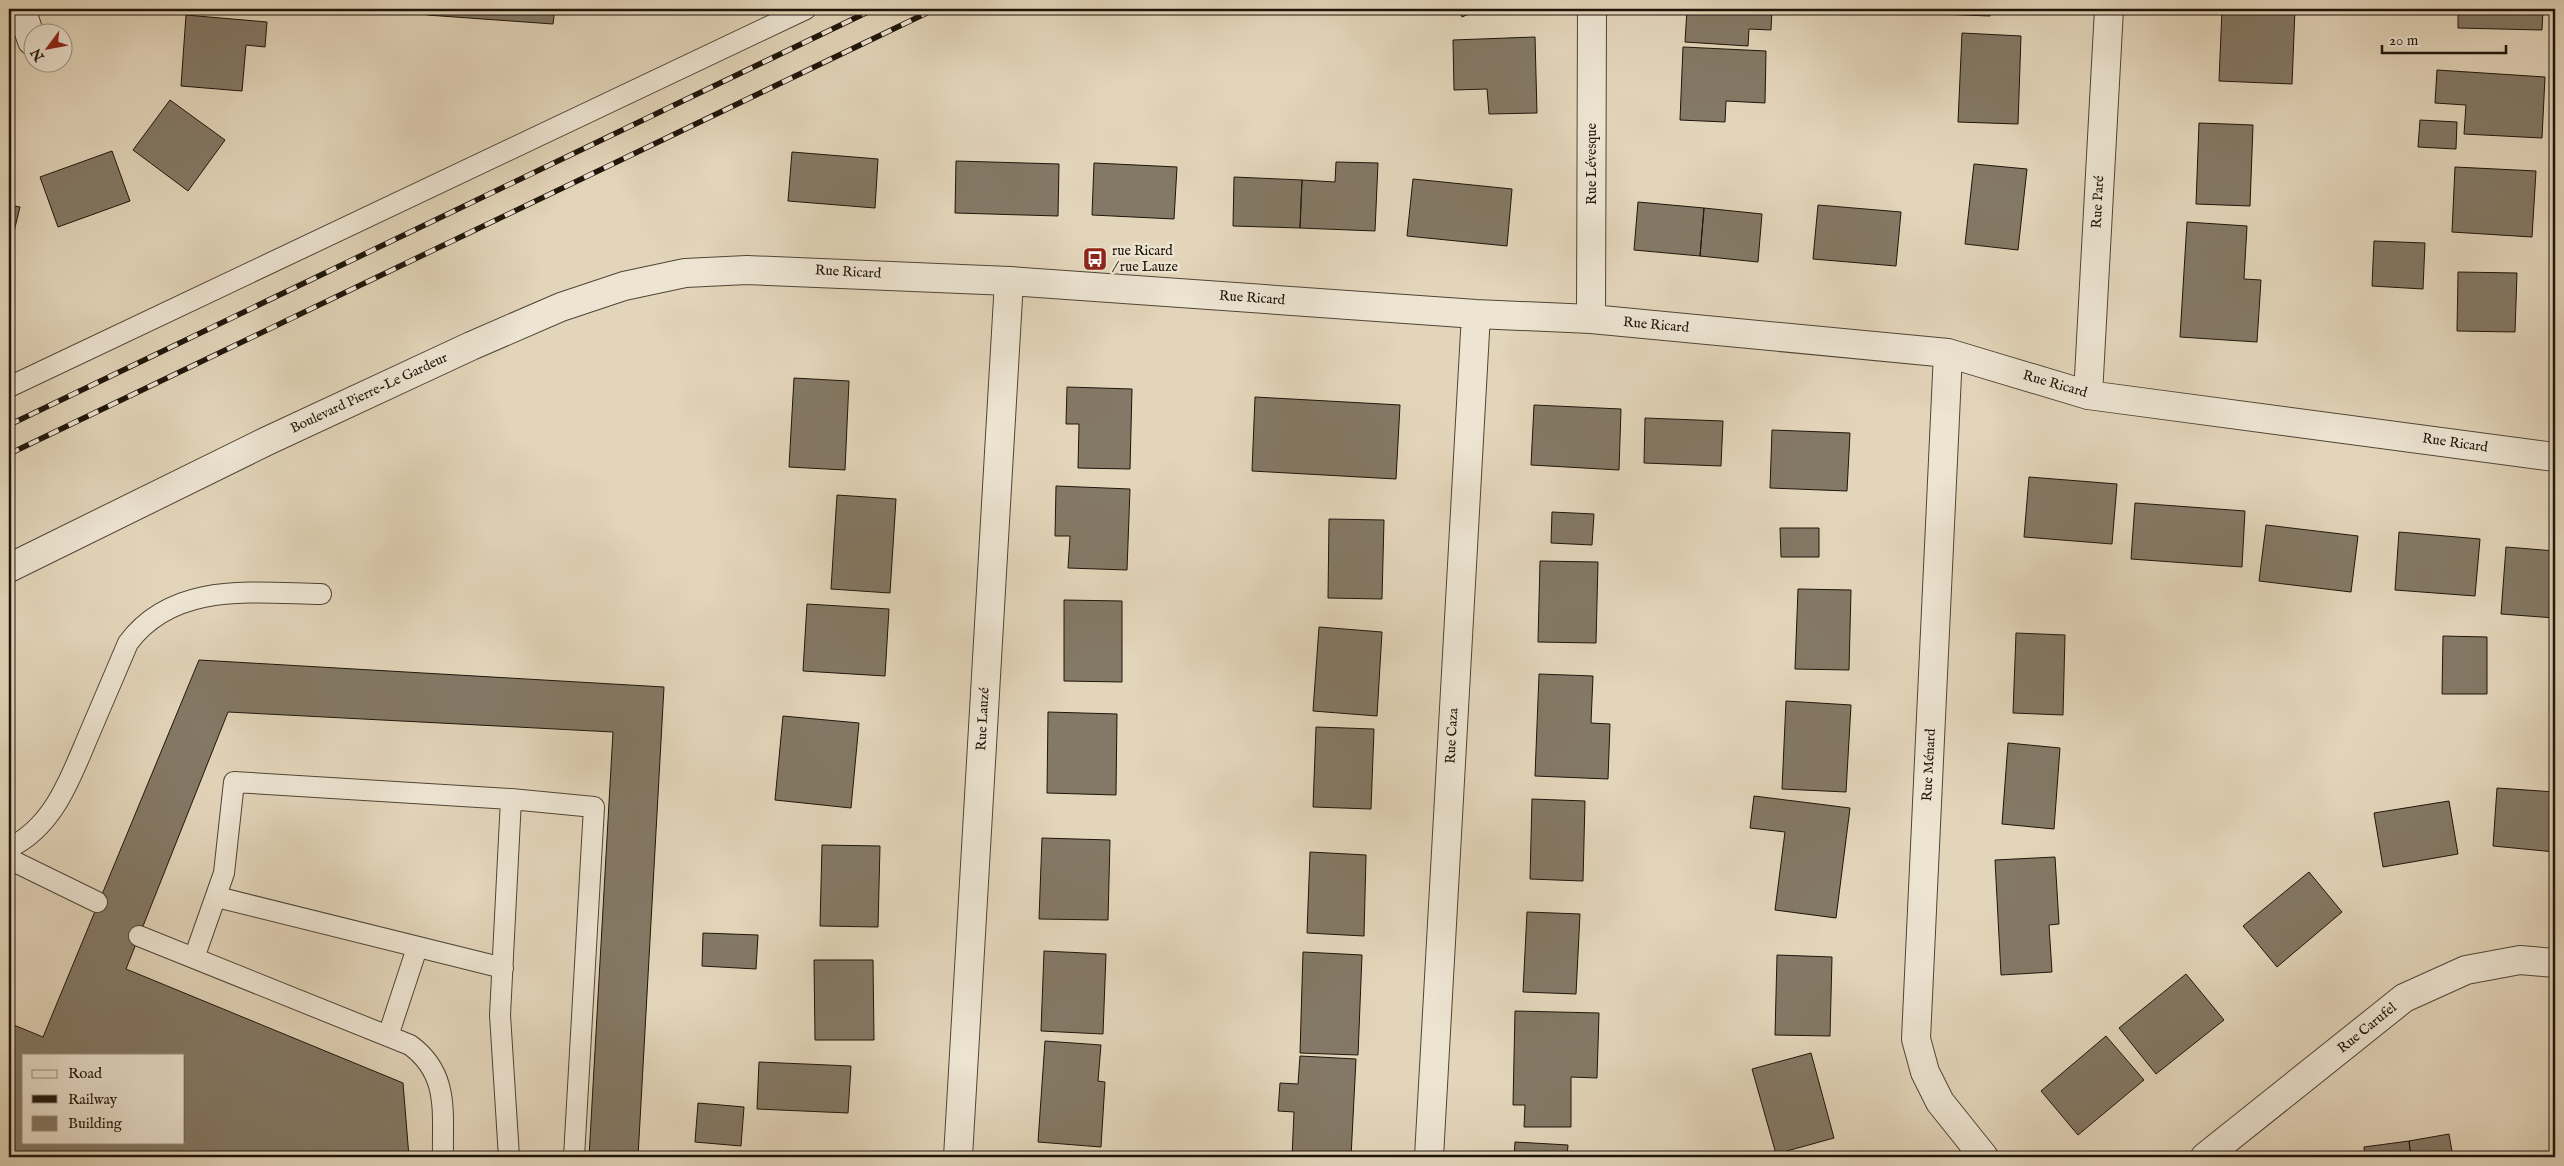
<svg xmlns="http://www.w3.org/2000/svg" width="2564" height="1166" viewBox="0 0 2564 1166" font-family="'IM FELL English',serif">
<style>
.building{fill:#847966;stroke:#1e150a;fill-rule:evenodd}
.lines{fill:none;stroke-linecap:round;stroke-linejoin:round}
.service-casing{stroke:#4f4536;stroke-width:22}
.minor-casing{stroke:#4f4536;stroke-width:30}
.tertiary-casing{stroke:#4f4536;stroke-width:30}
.service{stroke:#ede4d2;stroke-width:20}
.minor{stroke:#ede4d2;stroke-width:28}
.tertiary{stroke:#ede4d2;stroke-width:28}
.rail-casing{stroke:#1e150a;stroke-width:5.5}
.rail{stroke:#ede4d2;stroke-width:4;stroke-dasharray:11;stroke-linecap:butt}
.labels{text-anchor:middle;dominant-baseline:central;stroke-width:5;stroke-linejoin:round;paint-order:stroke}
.street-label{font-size:14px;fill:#1e150a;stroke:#ede4d2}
.poi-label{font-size:14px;fill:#1e150a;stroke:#ede4d2;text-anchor:start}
</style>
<rect width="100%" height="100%" fill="#e3d5ba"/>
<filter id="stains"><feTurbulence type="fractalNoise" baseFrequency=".004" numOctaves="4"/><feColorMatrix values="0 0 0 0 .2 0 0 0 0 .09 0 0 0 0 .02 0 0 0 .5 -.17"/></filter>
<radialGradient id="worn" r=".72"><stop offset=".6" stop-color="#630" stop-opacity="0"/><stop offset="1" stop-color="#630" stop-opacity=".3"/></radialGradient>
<path class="building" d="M427,9H555L553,24L427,15Z
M1459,9H1480L1462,17Z
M1687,9H1772L1771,30L1749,29L1748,46L1685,42Z
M1937,9H1990V16L1937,14Z
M2222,9H2295L2292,84L2219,81Z
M2458,9H2543L2542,30L2458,28Z
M186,15L267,22L265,47L246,45L242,91L181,86Z
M1962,33L2021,36L2018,124L1958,122Z
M1535,37L1537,113L1489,114L1487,89L1454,90L1453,40Z
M1683,47L1766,51L1765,103L1726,101L1725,122L1680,120Z
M2437,70L2545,77L2542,138L2464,134L2466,105L2435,103Z
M170,100L225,140L188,191L133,150Z
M2420,120L2457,122L2456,149L2418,147Z
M2199,123L2253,125L2250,206L2196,204Z
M112,151L130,201L58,227L40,177Z
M792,152L878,159L875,208L788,201Z
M956,161L1059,164L1058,216L955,213Z
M1336,162L1378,163L1375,231L1300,228L1302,180L1335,182Z
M1094,163L1177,167L1174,219L1092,215Z
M1974,164L2027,169L2018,250L1965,244Z
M2455,167L2536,171L2532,237L2452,232Z
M1234,177L1302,180L1300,228L1233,226Z
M1413,179L1512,189L1507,246L1407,236Z
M1638,202L1704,208L1700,256L1634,250Z
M9,205L20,207L9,252Z
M1818,205L1901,212L1896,266L1813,259Z
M1704,208L1762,214L1758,262L1700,256Z
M2187,222L2247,226L2244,279L2261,280L2257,342L2180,337Z
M2374,241L2425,243L2423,289L2372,286Z
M2458,272L2517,273L2515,332L2457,331Z
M794,378L849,381L845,470L789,467Z
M1067,387L1132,389L1130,469L1078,468L1079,424H1066Z
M1255,397L1400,405L1396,479L1252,471Z
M1534,405L1621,409L1619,470L1531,465Z
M1645,418L1723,421L1721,466L1644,463Z
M1772,430L1850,433L1847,491L1770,488Z
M2029,477L2117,484L2112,544L2024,537Z
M1056,486L1130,489L1127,570L1068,568L1070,536H1055Z
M837,495L896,499L890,593L831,589Z
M2135,503L2245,511L2242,567L2131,559Z
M1552,512L1594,514L1592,545L1551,543Z
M1329,519L1384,520L1382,599L1328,598Z
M2266,525L2358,536L2351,592L2259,581Z
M1780,528H1819V557H1781Z
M2399,532L2480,539L2475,596L2395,590Z
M2506,547L2555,551V618L2501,614Z
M1540,561L1598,562L1596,643L1538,642Z
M1798,589L1851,590L1849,670L1795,669Z
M1064,600L1122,601V682L1064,681Z
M807,604L889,609L885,676L803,671Z
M1319,627L1382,632L1377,716L1313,711Z
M2016,633L2065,635L2063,715L2013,713Z
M2443,636L2487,637V694H2442Z
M199,660L664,687L638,1157H589L613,732L228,712L126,969L403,1083L409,1157H9V1023L43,1037ZM24,1055H184V1142H24Z
M2554,661H2555V703H2550Z
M1539,674L1593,676L1591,723L1610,724L1608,779L1535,776Z
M1786,701L1851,705L1846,792L1782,789Z
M1048,712L1117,714L1116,795L1047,793Z
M783,716L859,723L851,808L775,800Z
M1316,727L1374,729L1371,809L1313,807Z
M2008,743L2060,748L2054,829L2002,824Z
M2497,788L2555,792V852L2493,846Z
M1754,796L1850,808L1836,918L1775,910L1785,832L1750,828Z
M1532,799L1585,801L1583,881L1530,879Z
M2449,801L2458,854L2383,867L2374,813Z
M1042,838L1110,840L1108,920L1039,919Z
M822,845L880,846L878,927L820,926Z
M1310,852L1366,855L1364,936L1307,933Z
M2055,857L2059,924L2049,925L2052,972L2001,975L1995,860Z
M2309,872L2342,912L2277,967L2243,926Z
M1527,912L1580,914L1576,994L1523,992Z
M703,933L758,935L756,969L702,966Z
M1044,951L1106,954L1103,1034L1041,1031Z
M1303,952L1362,955L1358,1055L1300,1053Z
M1777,955L1832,957L1830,1036L1775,1035Z
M814,960H873L874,1040H815Z
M2186,974L2224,1020L2156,1074L2119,1028Z
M1515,1011L1599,1013L1597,1078L1571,1077V1127H1524L1525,1105H1513Z
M2106,1036L2144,1080L2078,1135L2041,1091Z
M1045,1041L1101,1045L1098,1081L1105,1082L1101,1147L1038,1142Z
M1811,1053L1834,1138L1776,1154L1752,1069Z
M1300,1056L1356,1059L1351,1157H1292L1294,1112L1278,1111L1280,1083L1298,1084Z
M759,1062L851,1066L848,1113L757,1109Z
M698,1103L744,1107L741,1146L695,1142Z
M2449,1134L2453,1157H2411L2409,1141Z
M2409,1141L2411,1157H2365L2364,1147Z
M1515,1142L1568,1145L1567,1157H1514Z
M737,1152V1157H694V1155Z
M1039,1155L1106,1157H1039Z"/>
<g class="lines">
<defs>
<path id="service" d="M9,387L806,9
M511,799L594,807L574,1157
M9,848C55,826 71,776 90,732C103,702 115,673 128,643C174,581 254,593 321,594
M9,859L97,902
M217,897L503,968
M139,936L410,1045C450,1074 442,1113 443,1157
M194,958L224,873L234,782L511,799L500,1015L509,1157
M388,1036L417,948"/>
<path id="minor" d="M21,9L32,41
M1591,319L1592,9
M1948,353L1916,1039L1925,1072L1940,1102L1984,1157
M2088,395L2109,9
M958,1157L1009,281L1476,314L1591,319L1948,353L2088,395L2555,457
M1429,1157L1476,314
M2205,1157L2404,998L2466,970L2520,960L2555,963"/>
<path id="tertiary" d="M9,568L267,441L471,346L561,307L624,286L685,273L747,270L1009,281"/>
</defs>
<use href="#service" class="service-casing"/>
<use href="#minor" class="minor-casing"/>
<use href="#tertiary" class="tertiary-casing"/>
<use href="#service" class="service"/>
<use href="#minor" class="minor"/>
<use href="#tertiary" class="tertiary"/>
<defs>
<path id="rail" d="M9,425L874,9
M9,454L935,9"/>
</defs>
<use href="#rail" class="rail-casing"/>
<use href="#rail" class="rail"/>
</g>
<defs>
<symbol id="bus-square" viewBox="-11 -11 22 22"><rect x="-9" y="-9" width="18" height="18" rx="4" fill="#8f2418" stroke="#ede4d2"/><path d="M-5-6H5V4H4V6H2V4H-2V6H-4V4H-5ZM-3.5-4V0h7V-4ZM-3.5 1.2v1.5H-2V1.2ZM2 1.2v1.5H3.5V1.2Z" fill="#fff"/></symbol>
</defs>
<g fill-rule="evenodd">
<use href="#bus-square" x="1081" y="245" width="28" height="28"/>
</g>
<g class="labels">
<g class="street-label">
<text transform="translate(1592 164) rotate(-90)">Rue Lévesque</text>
<text transform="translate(2098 202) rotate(-87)">Rue Paré</text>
<text transform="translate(848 272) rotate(3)">Rue Ricard</text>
<text transform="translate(1252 298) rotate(4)">Rue Ricard</text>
<text transform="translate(1656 325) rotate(5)">Rue Ricard</text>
<text transform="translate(2055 384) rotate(16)">Rue Ricard</text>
<text transform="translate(369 393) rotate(-25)">Boulevard Pierre-Le Gardeur</text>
<text transform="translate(2455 443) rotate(8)">Rue Ricard</text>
<text transform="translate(983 719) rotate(-87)">Rue Lauzé</text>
<text transform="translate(1452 736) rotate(-87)">Rue Caza</text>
<text transform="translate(1929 765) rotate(-87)">Rue Ménard</text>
<text transform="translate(2367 1028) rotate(-39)">Rue Carufel</text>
</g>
<g class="poi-label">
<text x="1112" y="251">rue Ricard<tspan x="1112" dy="16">/ rue Lauze</tspan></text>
</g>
</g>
<rect width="2564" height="1166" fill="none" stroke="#e3d5ba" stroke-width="30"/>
<rect x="10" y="10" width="2544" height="1146" fill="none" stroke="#1e150a" stroke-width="2.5"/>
<rect x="15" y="15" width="2534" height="1136" fill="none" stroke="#1e150a"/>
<rect x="22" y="1054" width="162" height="90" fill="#ede4d2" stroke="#9a9182"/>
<rect x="32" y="1070" width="25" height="8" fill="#ede4d2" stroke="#9a9182"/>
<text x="68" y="1078" font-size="15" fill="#1e150a">Road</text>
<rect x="32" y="1095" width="25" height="8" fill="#1e150a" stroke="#9a9182"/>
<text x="68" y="1104" font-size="15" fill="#1e150a">Railway</text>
<rect x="32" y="1116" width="25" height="15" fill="#847966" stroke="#9a9182"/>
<text x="68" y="1128" font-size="15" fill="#1e150a">Building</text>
<g transform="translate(48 48) rotate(238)"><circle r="24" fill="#ede4d2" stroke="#9a9182"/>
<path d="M0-4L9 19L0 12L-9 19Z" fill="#8f2418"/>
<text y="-8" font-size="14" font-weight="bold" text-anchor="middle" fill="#1e150a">N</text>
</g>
<path d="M2382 45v8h124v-8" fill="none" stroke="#1e150a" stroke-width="2.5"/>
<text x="2389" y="45" font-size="15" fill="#1e150a" stroke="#ede4d2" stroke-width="4" paint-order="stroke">20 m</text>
<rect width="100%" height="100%" filter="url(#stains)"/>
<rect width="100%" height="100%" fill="url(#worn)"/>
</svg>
